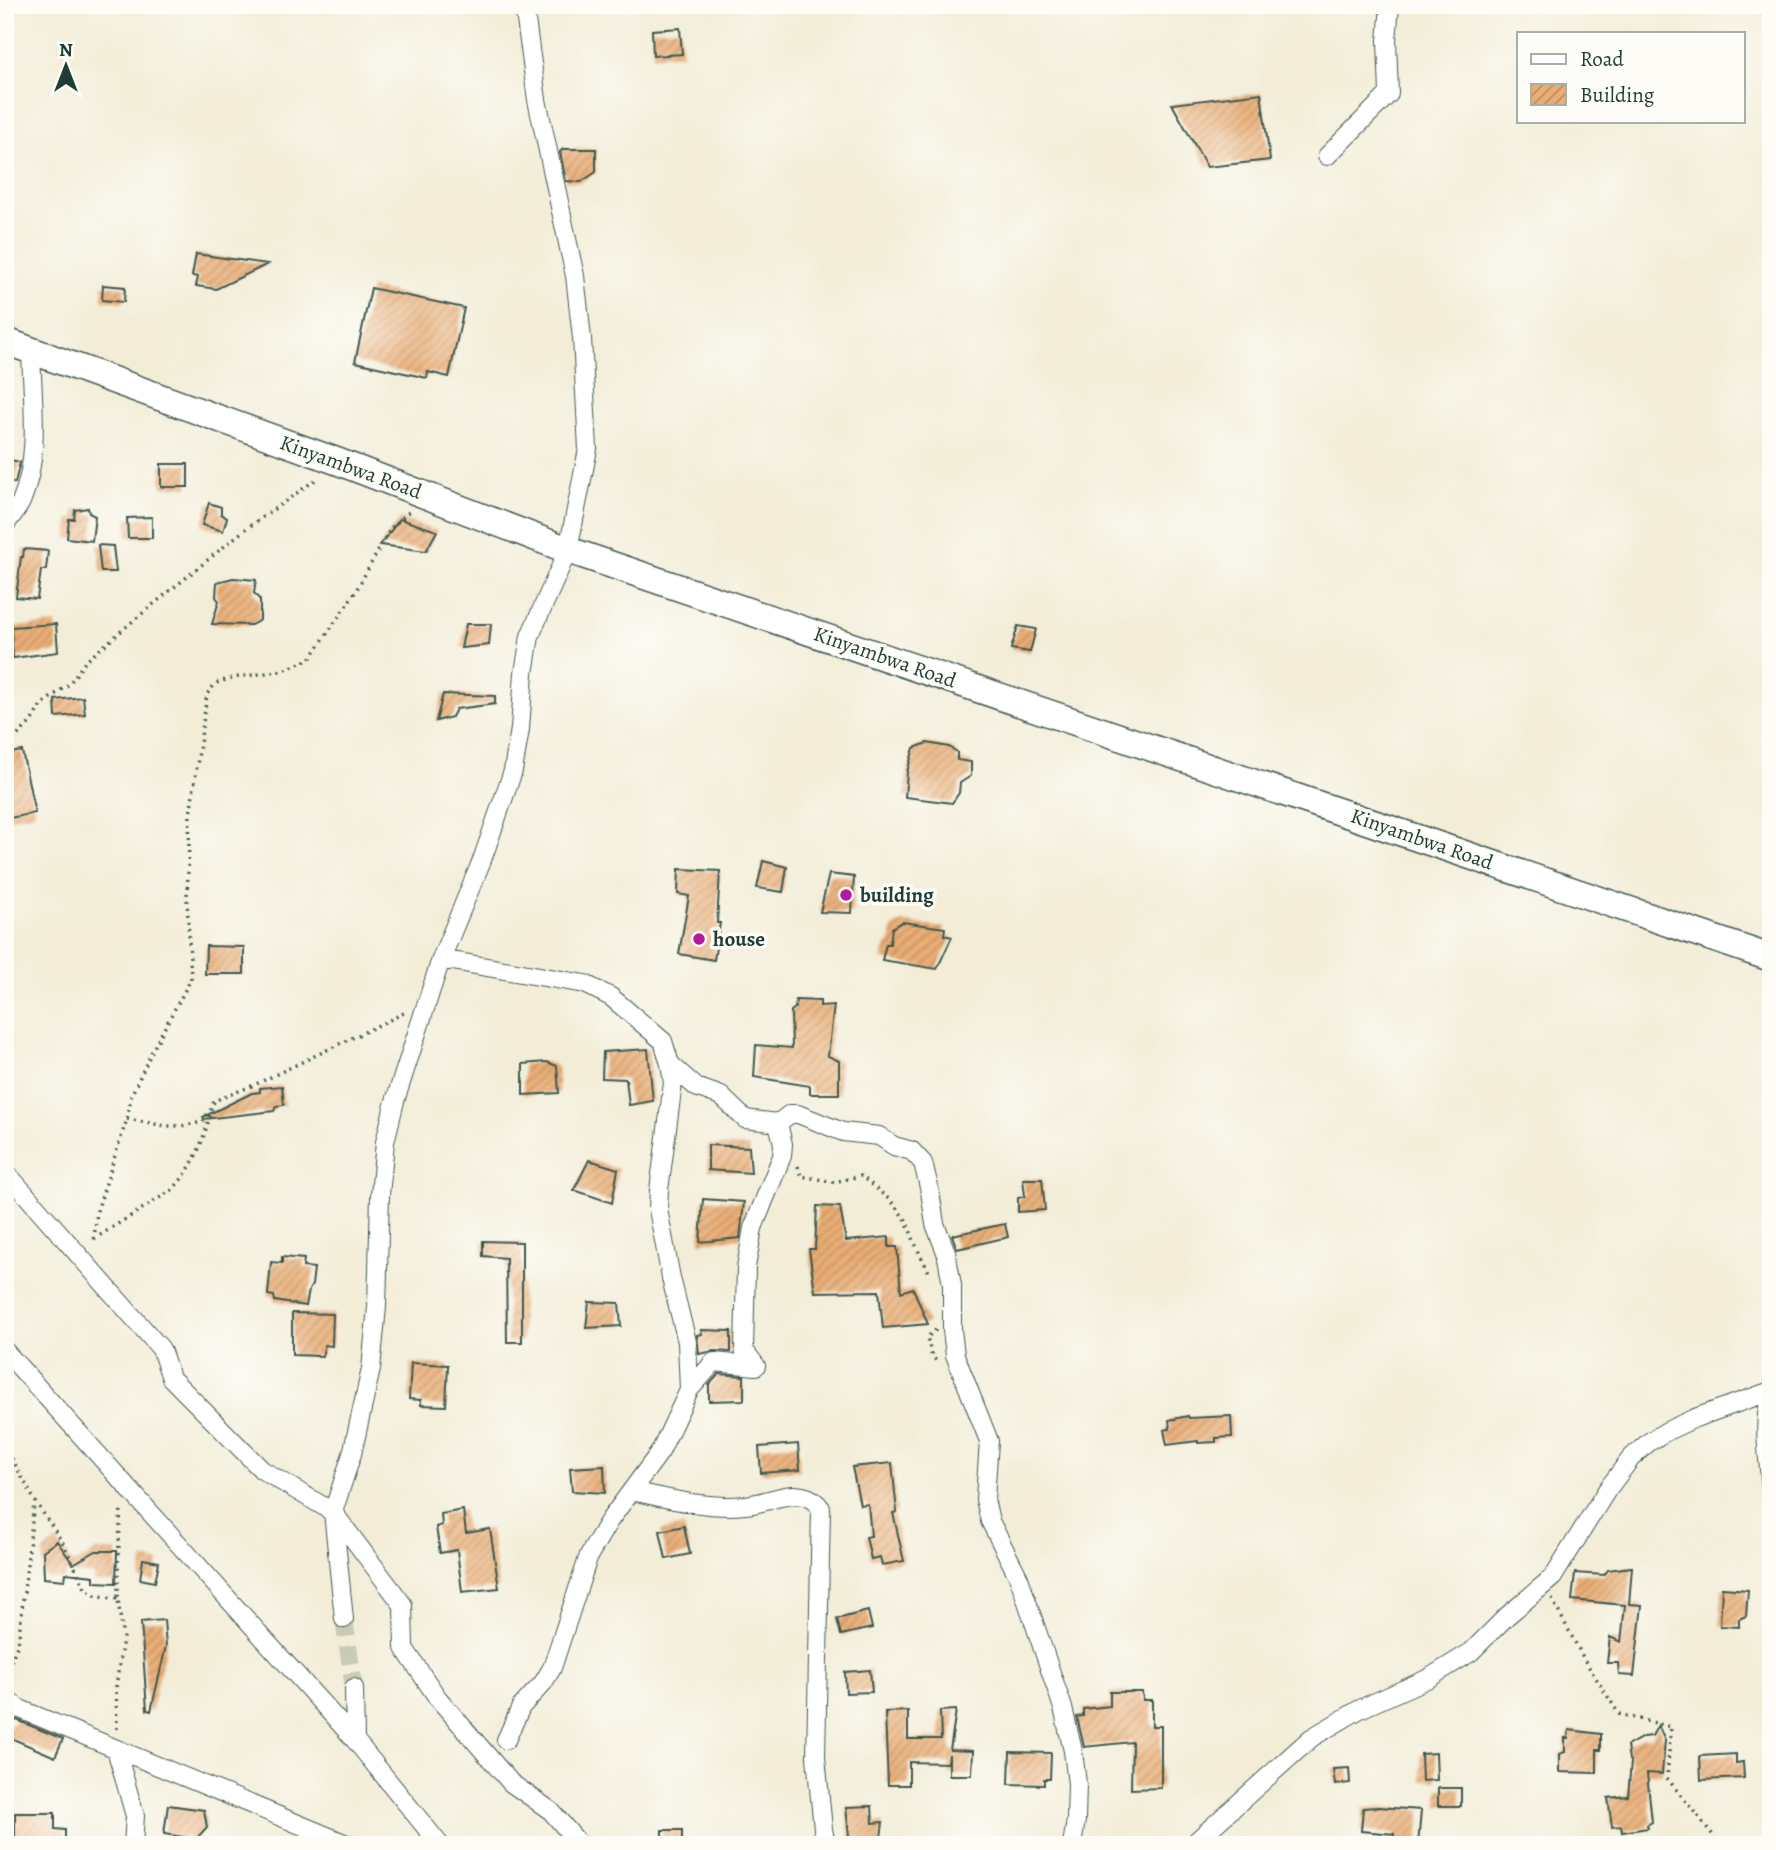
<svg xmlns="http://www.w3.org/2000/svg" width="1776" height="1850" viewBox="0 0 1776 1850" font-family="Alegreya,serif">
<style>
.building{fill:url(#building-hatch)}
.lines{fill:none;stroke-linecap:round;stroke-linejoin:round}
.street-tunnel{stroke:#c9cab7;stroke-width:18;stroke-dasharray:18 9;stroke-linecap:butt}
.street-casing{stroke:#3f574d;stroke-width:20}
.secondary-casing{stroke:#3f574d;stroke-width:29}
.path{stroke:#3f574d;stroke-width:3.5;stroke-dasharray:2 5;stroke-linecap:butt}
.street{stroke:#fff;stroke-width:18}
.secondary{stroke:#fff;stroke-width:26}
.poi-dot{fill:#b5179e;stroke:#fdfcf7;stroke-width:2.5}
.labels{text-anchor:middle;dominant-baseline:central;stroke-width:7;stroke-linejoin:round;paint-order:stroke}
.street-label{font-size:21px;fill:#1f3d34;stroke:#fdfcf7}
.poi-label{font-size:21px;font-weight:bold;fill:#1f3d34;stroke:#fdfcf7;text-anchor:start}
</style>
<defs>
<pattern id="building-hatch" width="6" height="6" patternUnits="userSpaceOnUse" patternTransform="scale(1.75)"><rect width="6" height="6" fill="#eaad75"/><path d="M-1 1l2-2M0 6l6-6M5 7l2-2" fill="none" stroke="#bd8e61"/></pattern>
</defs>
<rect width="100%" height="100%" fill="#fdfcf7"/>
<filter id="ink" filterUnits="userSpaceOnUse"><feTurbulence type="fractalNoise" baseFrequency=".0143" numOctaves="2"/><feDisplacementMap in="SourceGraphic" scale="14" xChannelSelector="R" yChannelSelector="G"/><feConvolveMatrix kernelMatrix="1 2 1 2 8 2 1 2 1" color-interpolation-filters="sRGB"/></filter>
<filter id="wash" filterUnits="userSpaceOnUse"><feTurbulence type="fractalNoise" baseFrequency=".00686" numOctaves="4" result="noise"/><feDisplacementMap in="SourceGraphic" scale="28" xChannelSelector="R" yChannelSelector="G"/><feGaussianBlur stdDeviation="1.57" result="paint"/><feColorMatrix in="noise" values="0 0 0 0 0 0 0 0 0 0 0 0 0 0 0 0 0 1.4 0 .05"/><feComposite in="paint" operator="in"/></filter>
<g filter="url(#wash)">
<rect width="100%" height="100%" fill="#f3edd8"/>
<g id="blocks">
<path class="building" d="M680,28L682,54L653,56L652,30Z
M1261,93L1270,160L1207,167L1172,104Z
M563,149H596V172L581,182L566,181L560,152Z
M196,254L268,264L216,289L196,286L198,277L192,276Z
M103,285L125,287L124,302L102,300Z
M371,288L464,308L449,377L428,372L427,378L355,362Z
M5,459L20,462L15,483L5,481Z
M161,464H188V487H161Z
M209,503L221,507V514L227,518L223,531L202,525Z
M88,508L89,513L95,516L92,541L67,538L69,519H74L75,510Z
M152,517V538H128L127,518Z
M400,519L437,531L426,551L380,545Z
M98,545L113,546L116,572H101Z
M24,549L48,551L46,570H41L37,599L16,597L21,557H23Z
M233,578L256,580L254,593L260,600V620L251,625L212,624L219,601L216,597L217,582Z
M56,624L58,652L13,658L11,627Z
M466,624H491L489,645L461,648Z
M1018,626L1036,629L1030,652L1011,649Z
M443,694L495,696V704L456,709L452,717L436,721Z
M83,697L85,714L56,717L55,700Z
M927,743L949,747L957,752V760L971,762V776L960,783L959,793L952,803L905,797L907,772L914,748Z
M22,751L35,813L5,819V754Z
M763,861L787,867L783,892L757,888Z
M679,869L720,871L717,923H720L714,960L679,954L689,896L678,894Z
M829,874L854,877L852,913L820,912Z
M902,922L945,928L944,935L952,937L937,969L882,960L886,944H890L892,928Z
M206,946L244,947V974H205Z
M796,1000L820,1001V1006L834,1005L828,1056L839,1061V1094H810V1086L754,1077L756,1045L792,1048L791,1011L795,1008Z
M648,1049L653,1101L629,1105L626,1079L602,1078L603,1052Z
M547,1062L557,1066L559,1093L523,1095V1064Z
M282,1086L284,1105L276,1106L274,1111L204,1119L203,1117L252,1093L260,1092V1088Z
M708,1145L749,1147L751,1173L708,1170Z
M589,1160L618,1169L612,1203L574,1190Z
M1023,1179H1042L1045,1210L1018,1212V1198L1025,1196Z
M703,1199L744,1202L740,1238L700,1242Z
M817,1206L840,1207L846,1241L889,1237V1247H897L901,1292L913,1288L928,1324L883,1328L879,1291L815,1292L809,1249H815Z
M1005,1224L1008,1237L957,1249L952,1235Z
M483,1241L522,1242V1342H507L506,1258L483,1256Z
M282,1257L304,1259L303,1267L314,1268L312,1285L309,1290L306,1306L275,1301L274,1296L268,1295L271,1262L282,1263Z
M589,1302L619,1303L621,1326L586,1328Z
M292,1313L333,1314L332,1346L325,1345L322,1356L292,1355Z
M701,1330L731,1331V1352L714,1351L699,1354L697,1335L702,1334Z
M411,1363L448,1365L446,1406L421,1405V1400L409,1399Z
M719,1374L744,1376V1400L709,1401V1385Z
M1188,1416L1189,1418L1231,1416L1232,1437L1216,1438V1442L1198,1443V1441L1167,1445L1164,1430L1170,1429L1169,1420Z
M798,1444L800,1470L761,1473L759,1447Z
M892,1463L897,1512L893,1513L904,1561L882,1565L880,1557L871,1559L866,1537L871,1536L868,1504L860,1505L852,1467Z
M604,1466L605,1493L572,1491L570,1468Z
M463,1510L466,1533L490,1529L499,1588L462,1592L457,1550L440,1553L436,1527L442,1525L441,1514Z
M684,1526L690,1554L666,1559L660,1531Z
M57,1541L73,1564L96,1551H117L116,1583L94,1582V1576L66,1573L65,1580L44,1578L43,1551Z
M143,1559L159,1562L155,1582L140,1579Z
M1632,1567L1629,1604L1642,1605L1634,1676L1619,1675L1618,1663H1607L1610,1637L1621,1642L1625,1605L1572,1600L1575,1573L1604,1575L1608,1570Z
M1722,1588L1748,1590L1746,1616L1739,1619V1627L1720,1626Z
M868,1611L872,1628L841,1635L837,1619Z
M164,1620L166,1646L151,1711L147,1710L141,1622Z
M870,1670L872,1692L846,1693L845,1672Z
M1110,1692H1142L1143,1700H1152V1726H1161V1788L1131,1789L1132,1742L1084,1747L1077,1717L1083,1716V1709L1110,1706Z
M956,1710L950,1750L973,1751L972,1775H949V1754L948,1763L909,1762V1785H888L885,1712L908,1711V1739H941L940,1711Z
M17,1720L63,1739L55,1757L6,1736L11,1724Z
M1658,1725L1665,1741L1662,1774L1647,1773L1652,1822L1647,1825L1648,1828L1622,1832L1621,1826L1612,1827L1608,1798L1628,1796L1631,1762L1629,1760L1627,1746L1643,1737L1652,1736Z
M1569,1730L1601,1734V1750H1597V1773L1559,1772V1754L1565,1752V1738H1568Z
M1010,1752L1051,1753L1050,1779H1044V1785L1009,1784Z
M1436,1753L1437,1780L1422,1781L1421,1754Z
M1736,1754V1763L1743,1762L1744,1778L1701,1780L1700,1756Z
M1349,1768L1350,1783L1335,1785L1333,1769Z
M1438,1788H1461V1806H1438Z
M168,1805L204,1810L207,1827L196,1839L164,1834Z
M872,1806L873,1823L883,1822L880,1845H850L846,1807Z
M1378,1807L1421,1810L1418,1845H1393L1394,1834L1361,1831L1363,1808Z
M15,1813H55V1829L65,1830V1845H46L47,1841H15Z
M662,1830H682V1845H662Z"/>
</g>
</g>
<g filter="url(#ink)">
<use href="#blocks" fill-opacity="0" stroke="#3f574d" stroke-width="2"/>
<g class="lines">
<path class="street-tunnel" d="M344,1619L354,1688"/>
<defs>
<path id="street" d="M1327,156L1389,94L1387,41L1390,5
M5,525C10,518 17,510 21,502C41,455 32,400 31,350
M441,959L585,984L611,997L663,1041L670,1064L673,1083L659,1190L658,1209L671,1278L687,1342L689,1390L660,1452L609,1521L589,1555L552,1668L543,1683L521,1707L506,1740
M670,1064L696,1087L721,1096L745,1119L778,1123L783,1144L782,1156L753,1228L746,1267L744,1350L756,1366L714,1362L689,1390
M778,1123L790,1114H798L843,1132L879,1136L894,1146L912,1151L923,1163L930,1191L935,1224L946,1252L952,1285V1330L955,1355L989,1441L985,1499L990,1521L1019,1578L1063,1708L1073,1751L1077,1784L1076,1820L1072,1845
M5,1171L161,1349L171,1378L262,1470L333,1512L403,1605L404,1648L437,1697L511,1783L551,1811L580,1845
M5,1351L355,1740L440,1845
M1771,1394C1762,1423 1768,1457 1771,1487
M632,1491C669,1499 707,1509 745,1505C761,1504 777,1496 793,1495C805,1495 813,1498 821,1508L816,1757L823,1829L826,1845
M344,1619L333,1512L352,1454L371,1369L377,1307L380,1195L385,1142L395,1101L441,959L482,860L513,771L520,729L524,673L530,636L568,550L588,449L582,338L575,276L537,100L524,5
M354,1688L355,1740
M5,1699L20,1709L349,1845
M116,1749L135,1816L133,1845
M1192,1845L1311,1738L1360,1709L1429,1678L1471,1652L1507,1616L1553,1577L1607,1490L1631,1458L1649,1442L1667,1431L1695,1418L1771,1391"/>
<path id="secondary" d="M5,341L339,462L568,550L1771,958"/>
</defs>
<use href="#street" class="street-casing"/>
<use href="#secondary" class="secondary-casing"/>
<path class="path" d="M5,740L16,737L31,722L41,705L69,684L85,662L133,621L243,531L318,478
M127,1119L166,1126H181L203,1122L210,1109
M798,1166L801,1176L834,1182L861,1176L890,1200L906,1220L917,1248L929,1272
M94,1239L97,1211L127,1119L131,1096L153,1049L191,979L187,898L190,815L207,694L216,683L232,678L281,671L310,659L354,594L391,528L409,512
M94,1239L172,1190C197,1165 205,1134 214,1101L254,1085L406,1012
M936,1330L927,1337L932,1357L939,1363
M5,1446L35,1501L63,1543L85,1588L95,1595L118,1599
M1552,1599L1585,1661L1619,1714L1671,1727L1667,1778L1721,1845
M5,1674L18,1644L34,1504
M117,1729L116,1687L123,1638L118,1599V1561L121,1507"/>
<use href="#street" class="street"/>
<use href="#secondary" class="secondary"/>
</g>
</g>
<g class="poi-dot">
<circle cx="846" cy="895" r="7"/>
<circle cx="699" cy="939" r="7"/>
</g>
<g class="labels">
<g class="street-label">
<text transform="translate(351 467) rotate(20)">Kinyambwa Road</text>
<text transform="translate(885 657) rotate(19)">Kinyambwa Road</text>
<text transform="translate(1422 839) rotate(19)">Kinyambwa Road</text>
</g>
<g class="poi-label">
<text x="860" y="895">building</text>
<text x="713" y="939">house</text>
</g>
</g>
<rect width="1776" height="1850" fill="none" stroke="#fdfcf7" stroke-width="28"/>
<rect x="1517" y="32" width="228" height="91" fill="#fdfcf7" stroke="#a4b0a9" stroke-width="2"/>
<rect x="1531" y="54" width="35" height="10" fill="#ffffff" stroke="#a4b0a9" stroke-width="2"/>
<text x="1580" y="66" font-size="21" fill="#1f3d34">Road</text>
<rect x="1531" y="84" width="35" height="21" fill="url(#building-hatch)" stroke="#a4b0a9" stroke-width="2"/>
<text x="1580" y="102" font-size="21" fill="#1f3d34">Building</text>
<g transform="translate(66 66)" stroke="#fdfcf7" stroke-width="5" paint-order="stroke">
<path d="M0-5L12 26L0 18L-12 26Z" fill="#1f3d34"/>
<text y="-10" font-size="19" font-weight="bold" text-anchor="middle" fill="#1f3d34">N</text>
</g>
</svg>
